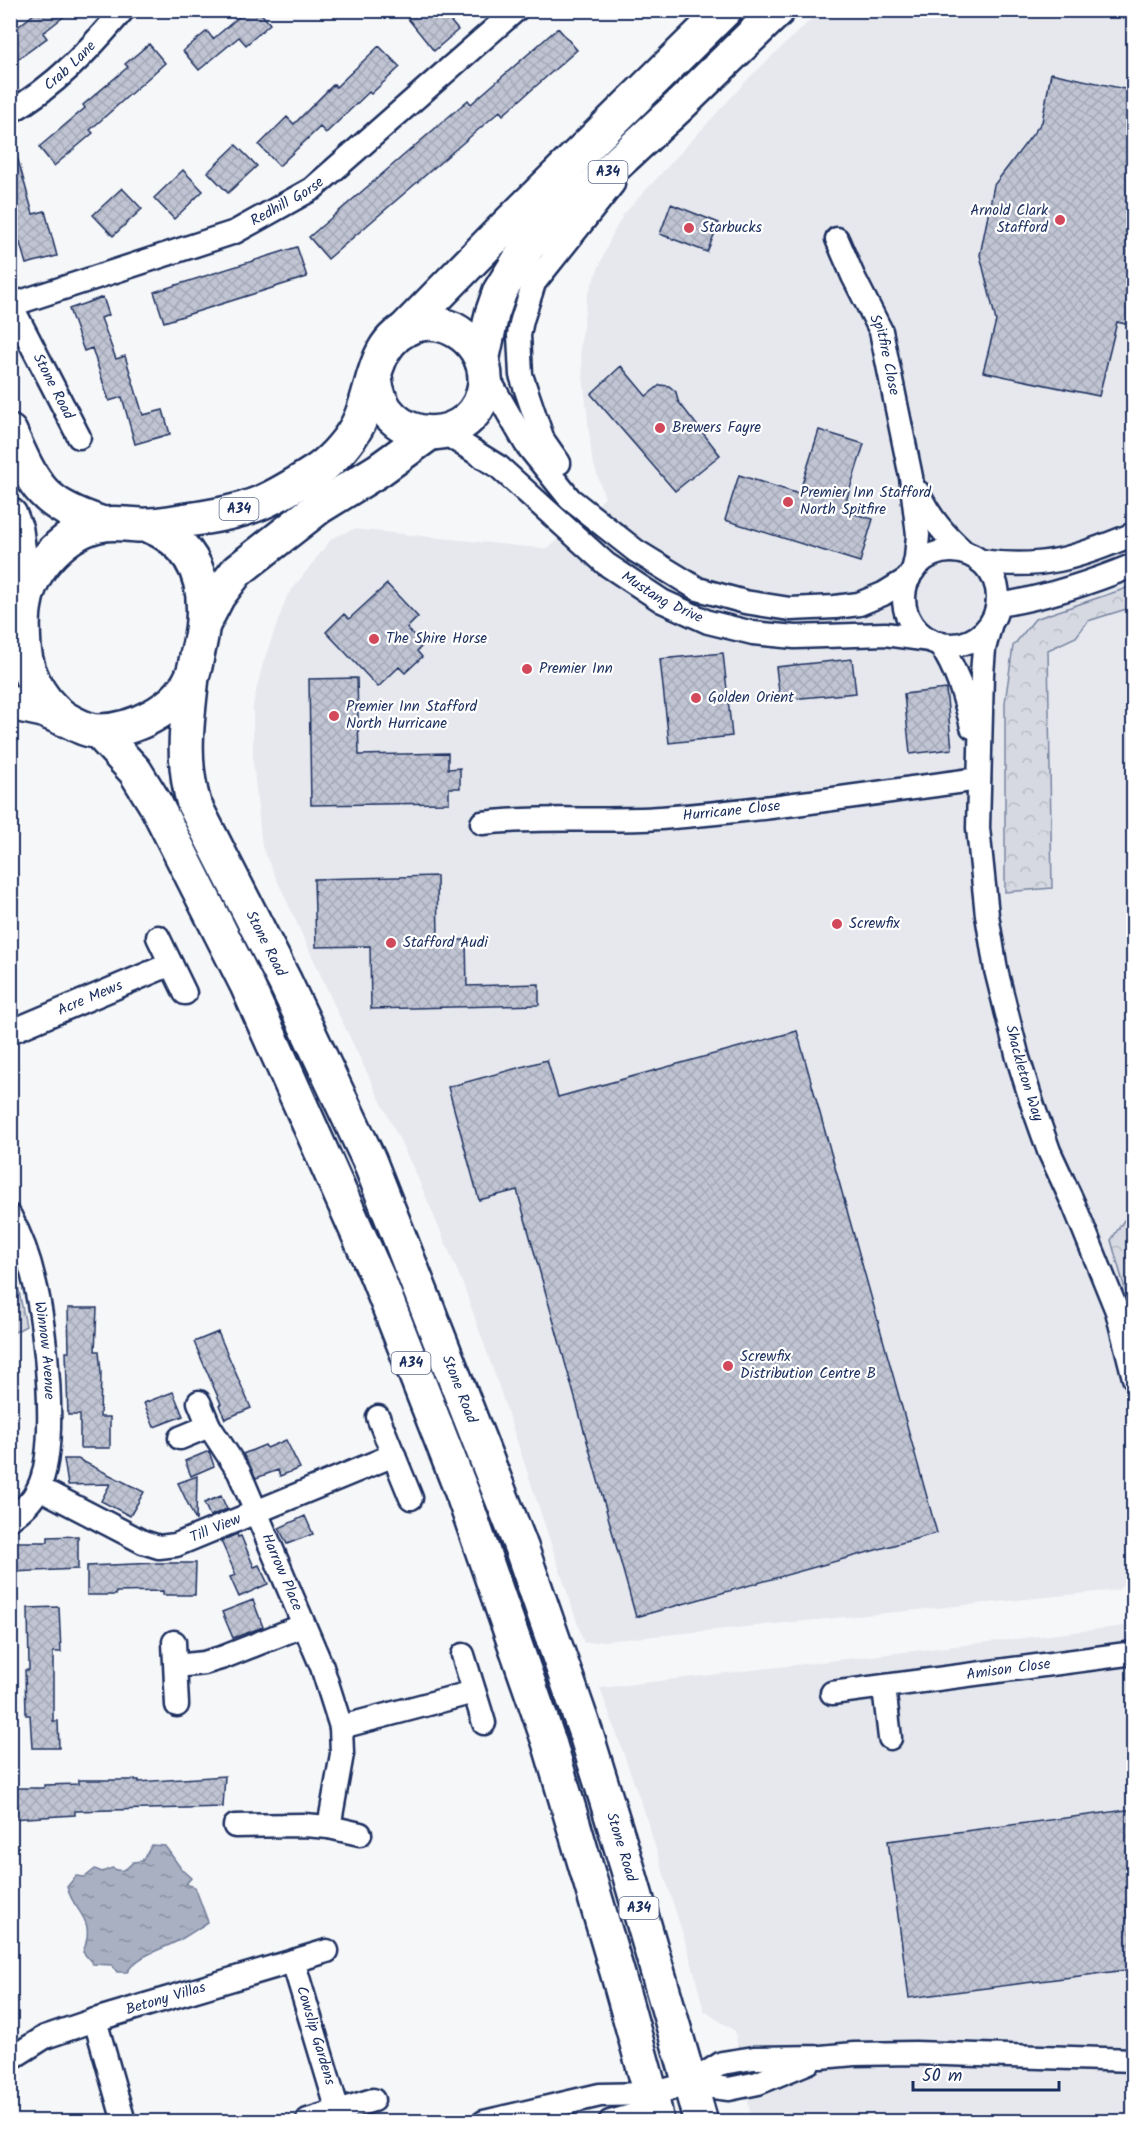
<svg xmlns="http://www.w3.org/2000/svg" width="1144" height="2132" viewBox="0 0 1144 2132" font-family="Kalam,sans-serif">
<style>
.built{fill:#e6e8ee}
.grass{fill:url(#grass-tufts);stroke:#7884a0;stroke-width:1.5}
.forest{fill:url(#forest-crowns);stroke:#7884a0;stroke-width:1.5}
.water{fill:url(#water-ripples);stroke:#707c99;stroke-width:1.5}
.building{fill:url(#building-cross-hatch);stroke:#1b2f5e;stroke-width:1.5}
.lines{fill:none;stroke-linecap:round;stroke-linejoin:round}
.minor-casing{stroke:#1b2f5e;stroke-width:27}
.trunk-casing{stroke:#1b2f5e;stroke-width:38}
.minor{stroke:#fff;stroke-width:22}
.trunk{stroke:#fff;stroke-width:33}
.poi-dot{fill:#d1495b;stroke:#fff;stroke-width:2}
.labels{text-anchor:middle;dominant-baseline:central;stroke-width:4.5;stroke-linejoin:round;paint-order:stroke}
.shield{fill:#fff;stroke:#5f6d8e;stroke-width:1.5}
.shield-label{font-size:14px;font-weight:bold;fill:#1b2f5e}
.street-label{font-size:15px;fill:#1b2f5e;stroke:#fff}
.poi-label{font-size:15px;fill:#1b2f5e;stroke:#fff;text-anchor:start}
</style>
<defs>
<pattern id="grass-tufts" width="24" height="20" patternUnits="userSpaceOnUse" patternTransform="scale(1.5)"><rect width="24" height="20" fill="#d6d9e2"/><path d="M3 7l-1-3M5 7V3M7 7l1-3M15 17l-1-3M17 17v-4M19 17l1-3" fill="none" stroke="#b7bbc4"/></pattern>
<pattern id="forest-crowns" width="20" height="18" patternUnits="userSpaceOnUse" patternTransform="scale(1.5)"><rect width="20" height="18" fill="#d6d9e2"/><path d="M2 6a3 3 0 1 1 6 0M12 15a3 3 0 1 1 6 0" fill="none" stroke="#b7bbc4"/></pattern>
<pattern id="water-ripples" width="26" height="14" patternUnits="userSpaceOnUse" patternTransform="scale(1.5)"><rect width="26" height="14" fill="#a9b0c1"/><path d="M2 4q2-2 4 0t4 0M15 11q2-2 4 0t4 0" fill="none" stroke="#8990a0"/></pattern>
<pattern id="building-cross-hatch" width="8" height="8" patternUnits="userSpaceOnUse" patternTransform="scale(1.5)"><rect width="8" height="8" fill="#c0c4d3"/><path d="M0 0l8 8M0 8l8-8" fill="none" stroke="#a4a9b8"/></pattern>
</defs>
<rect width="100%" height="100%" fill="#f6f7f9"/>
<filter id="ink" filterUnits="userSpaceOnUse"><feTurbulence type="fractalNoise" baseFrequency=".0167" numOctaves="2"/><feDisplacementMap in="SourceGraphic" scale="12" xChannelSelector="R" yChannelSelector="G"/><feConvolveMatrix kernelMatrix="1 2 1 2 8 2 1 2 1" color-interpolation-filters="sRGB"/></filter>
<g filter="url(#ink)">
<path class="built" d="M820,11H1133L1134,1248L1119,1272L1133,1328V1583L1124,1584L1118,1590L584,1643L496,1378L463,1284L417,1176L338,1013L262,847L253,762V704L263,663L287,596L332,538L354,529L548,549L605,498L592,459L580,348L587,296L612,235L623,215L749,78Z
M1133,1625V2121L759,2122L751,2119L735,2031L704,2011L691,1960L642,1805L600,1688Z"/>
<path class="grass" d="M10,1260L16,1276L26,1326L11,1334Z"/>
<path class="forest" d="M1133,584V607L1088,621L1076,637L1048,650L1052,888L1005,892V703L1013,646L1035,619L1124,589Z
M1133,1215V1318L1111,1240L1124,1220Z"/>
<path class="water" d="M152,1845L165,1846L182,1870L191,1878L186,1884L195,1887L208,1922C200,1927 192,1933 183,1938C163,1950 140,1953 127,1972H117L112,1965L93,1964L83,1952C97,1917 74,1914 67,1887L76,1876L85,1877L95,1869L102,1872L112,1868C122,1873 126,1870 133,1862L142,1861Z"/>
<path class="building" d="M39,10H72L43,33L47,38L10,65V33Z
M247,10H258L270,24L246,45L239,37L199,70L183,51L207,31L213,39Z
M401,10H441L458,30L434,51Z
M558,28L577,50L503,115L500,111L328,259L309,237L468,100L471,104Z
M149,44L165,63L90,130L93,133L54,166L39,147L85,108L83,105L128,67L125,64Z
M379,46L400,67L371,94L369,92L326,133L320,127L279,166L259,145L287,117L294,124L334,84L336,87Z
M1051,73L1134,91V326L1117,322L1099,396L983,372L996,321L980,255L994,185L1042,122Z
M236,145L257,166L228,193L208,172Z
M15,149L33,214L45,211L57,256L26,264L10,209V150Z
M183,170L203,191L174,219L154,198Z
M122,188L142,209L113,236L93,215Z
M671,204L719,223L707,252L660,234Z
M297,247L307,277L164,322L154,292Z
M103,297L109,315L101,318L116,359L125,356L143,415L163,410L170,434L135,444L122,397L109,401L92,348L84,351L69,309Z
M621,366L646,396L660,385L669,386L676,392L678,401L720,455L675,491L591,394Z
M819,430L864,444L843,511L873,519L860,562L725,520L739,475L799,494Z
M387,584L418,617L407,628L423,645L417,651L422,657L405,673L399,667L378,687L326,632L344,614L349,619Z
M723,653L732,736L669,743L660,659Z
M852,659L856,693L780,700L776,667Z
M357,678L359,755L448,753V769L460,768V788H449V803L311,805L309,679Z
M946,689L952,749L910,754L904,694Z
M437,876L438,940H466L467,986L539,984V1005L371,1009L370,946L316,947L314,879Z
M797,1031L937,1533L636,1617L517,1190L479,1200L448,1087L547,1060L558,1097Z
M68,1308H97L95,1351H99L101,1373L100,1417H110V1448H80V1415H68L66,1352H69Z
M218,1332L251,1408L225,1419L219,1405L221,1404L194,1342Z
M173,1392L183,1416L154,1427L144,1403Z
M286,1440L300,1468L280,1476L278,1470L256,1478L243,1454L265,1445L267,1448Z
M209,1451L214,1466L191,1476L185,1461Z
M64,1459H78L144,1492L130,1516L101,1501L110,1484L68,1485Z
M197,1476L196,1521L178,1483Z
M221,1496L227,1509L210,1516L204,1503Z
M305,1516L313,1534L287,1544L279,1528Z
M237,1534L238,1537L241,1536L254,1567L259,1565L268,1584L239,1597L230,1577L236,1575L221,1541Z
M78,1536V1569L12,1572V1542H48V1537Z
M158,1563H196L195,1595H163V1591L116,1592V1595H87V1566Z
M253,1600L263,1627L233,1638L222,1612Z
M59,1607L61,1652H53V1721H58L59,1748H32L30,1715H26L25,1670H29L28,1608Z
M225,1776L223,1807L75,1811V1815L11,1819L10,1788H44V1785L79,1784V1780H139V1782Z
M1134,1809V1969L909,1998L888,1841Z"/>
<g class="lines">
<defs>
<g id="minor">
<path id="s1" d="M10,112C56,86 90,49 123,10"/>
<path id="s2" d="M837,239L853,276L881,331L911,477L918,535L916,558L913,571"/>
<path id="s3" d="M10,303L79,437"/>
<path id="s4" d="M11,305L235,232L312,189L516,10"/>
<path d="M484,371L526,444L570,499L636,551L698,589L745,602L790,609L835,607L859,604L883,594L909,578"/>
<path id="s5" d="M443,432L499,467L606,564L662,601L708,622L753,633L795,637L885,634L930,640"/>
<path d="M559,463L543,440L521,375L519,335L522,320L534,283L613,184"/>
<path d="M918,492C929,517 945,535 965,553"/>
<circle cx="951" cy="598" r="47"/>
<path d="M980,561C1043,570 1076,558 1134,534"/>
<path d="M998,605C1044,598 1090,583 1134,565"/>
<path id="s6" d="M990,626L984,649L982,674L978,828L987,915L996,970L1018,1058L1033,1106L1049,1151L1074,1205L1117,1311L1134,1378"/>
<path d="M939,643C957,670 965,697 972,727"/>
<path id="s7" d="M482,823C540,816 602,822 661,818C767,810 873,793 979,779"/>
<path d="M158,937L185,993"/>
<path id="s8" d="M10,1032L171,964"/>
<path id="s9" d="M10,1216C21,1236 29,1258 34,1280C46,1326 59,1448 38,1489C32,1502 22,1510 10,1519"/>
<path id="s10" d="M199,1402L209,1426L239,1472L322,1667L341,1727L342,1754L329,1827"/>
<path d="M378,1417L411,1498"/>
<path d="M180,1438L209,1426"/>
<path id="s11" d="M39,1488L143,1542L159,1547L176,1545L394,1455"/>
<path d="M174,1642L177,1705"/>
<path d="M463,1655L484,1723"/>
<path d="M176,1666L204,1663L224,1657L302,1626"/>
<path d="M884,1687L890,1738"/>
<path id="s12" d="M832,1693L1134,1653"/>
<path d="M341,1727L474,1692"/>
<path d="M235,1826L304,1825L329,1827L360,1834"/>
<path id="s13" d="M293,1961L338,2111"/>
<path d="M95,2020L124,2122"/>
<path id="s14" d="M10,2059L45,2037L95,2020L327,1951"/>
<path d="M689,2084L729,2089L758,2083L809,2062"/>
<path d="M308,2120L373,2100"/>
<path d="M484,2122L600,2095L651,2094L689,2084L722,2063L754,2058L821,2057L854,2054L915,2053L1134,2060"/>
<path d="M610,2122L638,2114L651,2094"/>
</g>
<g id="trunk">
<path d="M403,331L500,232L725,10"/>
<path d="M482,361L492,314L500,291L528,246L678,107L778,10"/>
<path d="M10,432C35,488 42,504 103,524"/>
<path d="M10,515L16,530L25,601"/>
<path d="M150,526C203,547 210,597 199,647C196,657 196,669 191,678C177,709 131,732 97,731C89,731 81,727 73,723C45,710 27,678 24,648C23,633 22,618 25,604C31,566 68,529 105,524C120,522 134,526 149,525C161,525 175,522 187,520C210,517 238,512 260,503C279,495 298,483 315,472C329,463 345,446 354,431C376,398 368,342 413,326C449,314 487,345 485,382C480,450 379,451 375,376"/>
<path d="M204,623L218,596L237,571L319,507L379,470L430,433"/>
<path id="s15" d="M192,677C187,722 181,760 194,804L285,982L369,1160L521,1547L586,1734L627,1866L701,2122"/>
<path d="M10,703L43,710L64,719"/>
<path d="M98,731L135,771L156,805L247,985L377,1276L463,1495L549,1742L618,1975L651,2094L657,2122"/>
</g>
</defs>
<use href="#minor" class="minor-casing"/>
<use href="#trunk" class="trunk-casing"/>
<use href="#minor" class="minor"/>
<use href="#trunk" class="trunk"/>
</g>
</g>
<g class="poi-dot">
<circle cx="1060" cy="220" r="6"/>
<circle cx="689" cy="228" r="6"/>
<circle cx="660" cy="428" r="6"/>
<circle cx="788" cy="502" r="6"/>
<circle cx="374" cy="639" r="6"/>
<circle cx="527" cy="669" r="6"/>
<circle cx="696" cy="698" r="6"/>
<circle cx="334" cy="716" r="6"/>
<circle cx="837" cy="924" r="6"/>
<circle cx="391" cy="943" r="6"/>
<circle cx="728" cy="1366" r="6"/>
</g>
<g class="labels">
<g class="shield">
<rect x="588.5" y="161" width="39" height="22" rx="4.5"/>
<rect x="219.5" y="498" width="39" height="22" rx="4.5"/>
<rect x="391.5" y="1352" width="39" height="22" rx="4.5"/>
<rect x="619.5" y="1897" width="39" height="22" rx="4.5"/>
</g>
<g class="shield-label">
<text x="608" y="172">A34</text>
<text x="239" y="509">A34</text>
<text x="411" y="1363">A34</text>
<text x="639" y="1908">A34</text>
</g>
<g class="street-label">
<text stroke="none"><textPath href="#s1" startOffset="76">Crab Lane</textPath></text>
<text stroke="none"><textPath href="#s4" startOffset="296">Redhill Gorse</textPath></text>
<text stroke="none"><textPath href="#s2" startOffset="126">Spitfire Close</textPath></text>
<text stroke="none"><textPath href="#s3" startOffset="94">Stone Road</textPath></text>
<text stroke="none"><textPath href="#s5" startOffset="276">Mustang Drive</textPath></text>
<text stroke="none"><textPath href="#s7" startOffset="250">Hurricane Close</textPath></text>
<text stroke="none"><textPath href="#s15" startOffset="285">Stone Road</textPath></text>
<text stroke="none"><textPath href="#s8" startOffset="87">Acre Mews</textPath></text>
<text stroke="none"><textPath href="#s6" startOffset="453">Shackleton Way</textPath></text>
<text stroke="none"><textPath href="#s9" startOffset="140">Winnow Avenue</textPath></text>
<text stroke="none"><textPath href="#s15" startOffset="771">Stone Road</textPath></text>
<text stroke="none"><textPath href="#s11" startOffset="194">Till View</textPath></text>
<text stroke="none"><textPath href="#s10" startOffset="190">Harrow Place</textPath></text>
<text stroke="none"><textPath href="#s12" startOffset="178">Amison Close</textPath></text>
<text stroke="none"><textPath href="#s15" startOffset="1257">Stone Road</textPath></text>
<text stroke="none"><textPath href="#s14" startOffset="168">Betony Villas</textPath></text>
<text stroke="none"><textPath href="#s13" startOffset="78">Cowslip Gardens</textPath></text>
</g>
<g class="poi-label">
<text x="1048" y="211" text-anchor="end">Arnold Clark<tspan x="1048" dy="17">Stafford</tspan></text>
<text x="701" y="228">Starbucks</text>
<text x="672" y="428">Brewers Fayre</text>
<text x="800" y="493">Premier Inn Stafford<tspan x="800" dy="17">North Spitfire</tspan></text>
<text x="386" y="639">The Shire Horse</text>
<text x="539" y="669">Premier Inn</text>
<text x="708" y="698">Golden Orient</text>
<text x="346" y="707">Premier Inn Stafford<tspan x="346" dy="17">North Hurricane</tspan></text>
<text x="849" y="924">Screwfix</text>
<text x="403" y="943">Stafford Audi</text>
<text x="740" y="1357">Screwfix<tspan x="740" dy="17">Distribution Centre B</tspan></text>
</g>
</g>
<rect width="1144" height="2132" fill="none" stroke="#fff" stroke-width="36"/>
<rect x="18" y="18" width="1108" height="2096" fill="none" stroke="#1b2f5e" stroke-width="2" filter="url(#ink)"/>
<path d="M913 2081v9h146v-9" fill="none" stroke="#1b2f5e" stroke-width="3"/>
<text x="922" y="2081" font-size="18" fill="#1b2f5e" stroke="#ffffff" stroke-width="4.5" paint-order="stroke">50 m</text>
</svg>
